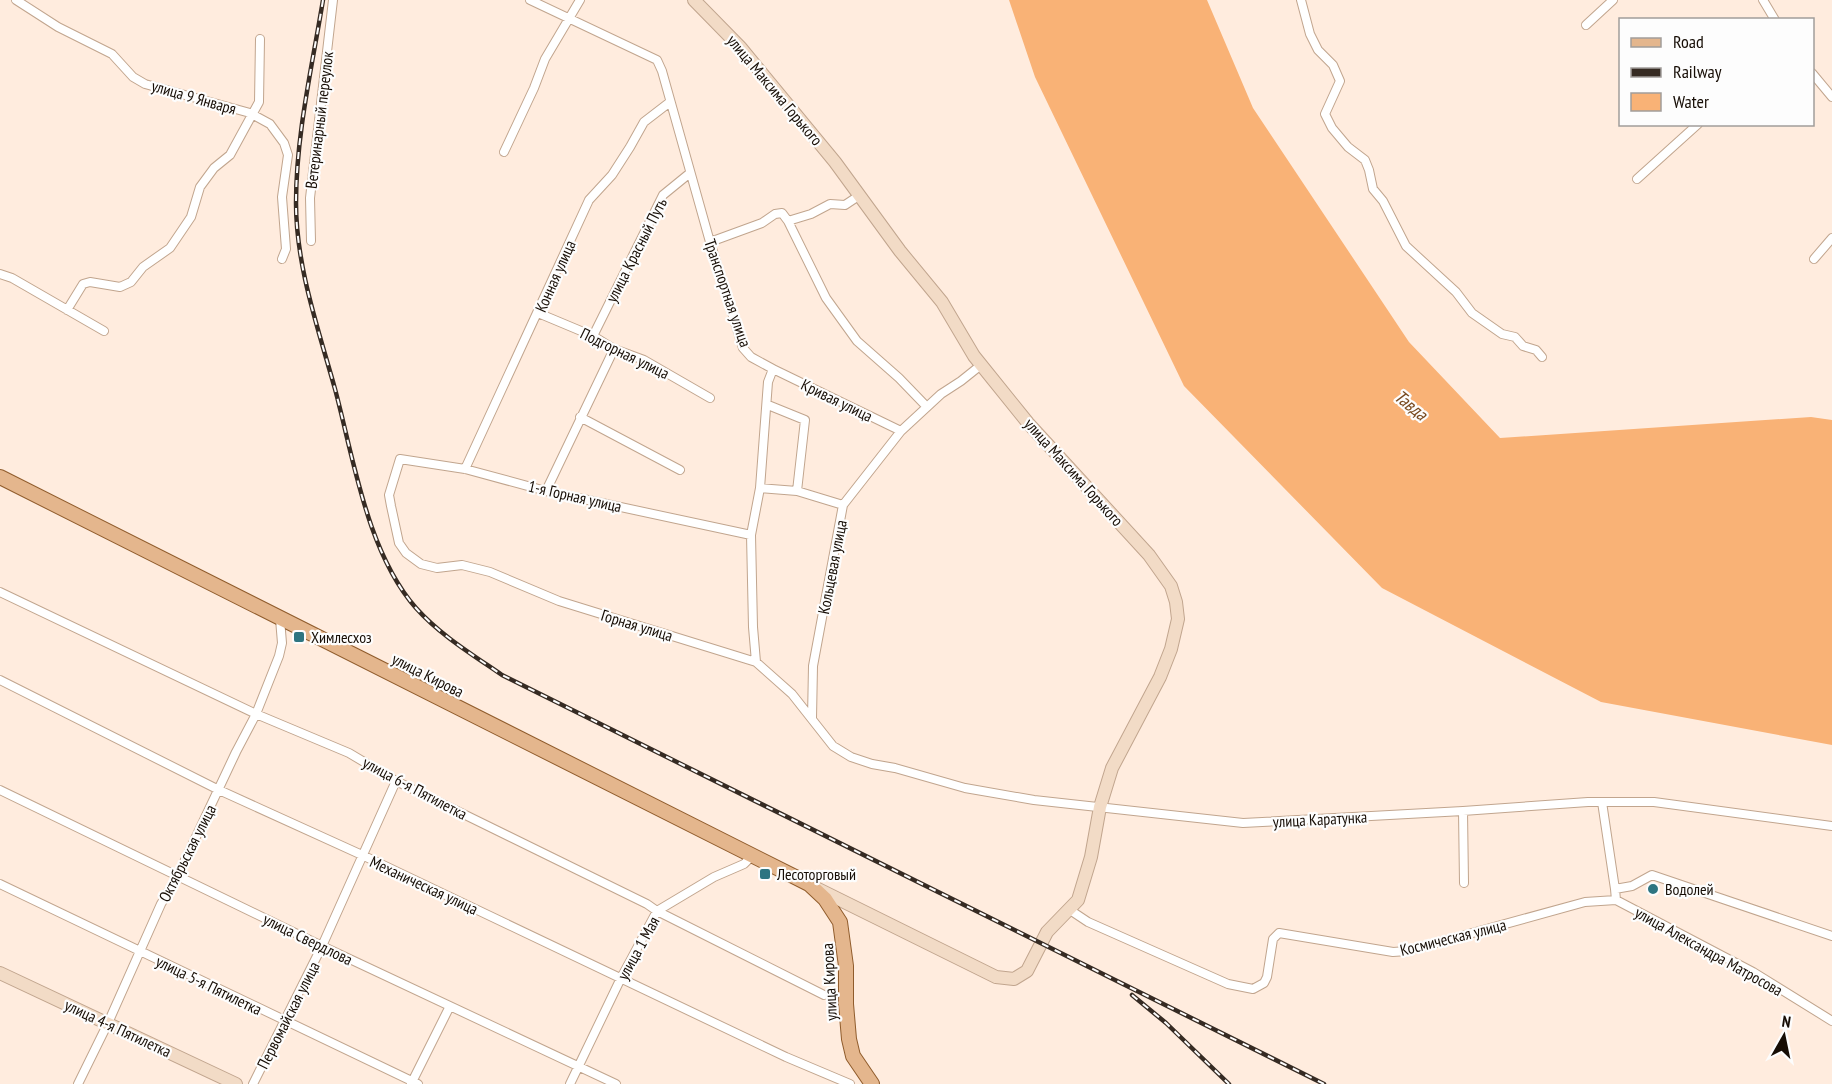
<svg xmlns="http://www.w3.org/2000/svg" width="1832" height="1084" viewBox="0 0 1832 1084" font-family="'PT Sans Narrow',sans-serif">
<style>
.water{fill:#f9b276}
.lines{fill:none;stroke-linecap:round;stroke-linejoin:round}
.street-casing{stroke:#c1a58e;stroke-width:10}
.secondary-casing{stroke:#c1a58e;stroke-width:14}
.primary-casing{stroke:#905c2c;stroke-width:16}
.street{stroke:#fff;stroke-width:8}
.secondary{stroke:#f2dbc6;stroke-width:12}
.primary{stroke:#e4b68d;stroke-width:14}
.rail-casing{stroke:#362b23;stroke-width:4.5}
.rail{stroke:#fdfdfd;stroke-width:2;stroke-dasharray:7;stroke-linecap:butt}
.poi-dot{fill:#2e7581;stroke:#fdfdfd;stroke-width:2}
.labels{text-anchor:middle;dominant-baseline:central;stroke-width:4.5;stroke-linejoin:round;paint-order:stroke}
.street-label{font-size:16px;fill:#160d05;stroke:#fdfdfd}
.poi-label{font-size:16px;fill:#160d05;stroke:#fdfdfd;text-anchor:start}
.water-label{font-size:18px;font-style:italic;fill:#78491e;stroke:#fdfdfd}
</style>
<rect width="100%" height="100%" fill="#ffecde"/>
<path class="water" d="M1009,0H1207L1253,108L1409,342L1500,438L1811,417L1832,420V745L1601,702L1382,588L1184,386L1035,77Z"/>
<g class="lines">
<defs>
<path id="street" d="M16,0L58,27L112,54L133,77L145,84L250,113L270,124L284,143L288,155L282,197L286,249L282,259
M530,0L657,60L662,71L710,242L743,348L751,357L773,369L768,382L760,488L751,535L753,627L756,662
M1301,0L1310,34L1318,50L1333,65L1340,81L1325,114L1332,128L1348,147L1365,160L1369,170L1373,189L1383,201L1406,246L1456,292L1472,313L1502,334L1515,337L1523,346L1536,350L1542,357
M1763,0L1775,20
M1586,25L1613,0
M1812,73L1832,97
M504,152L534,88L545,59L580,0
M1637,179L1698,124
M788,221L826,298L857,341L899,378L927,407
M311,241L310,198L333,0
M710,242L762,223L775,214L782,213L788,221L811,214L830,204L845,205L860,195
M1814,259L1832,238
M0,274L12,278L104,331
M67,310L83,284L90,282L120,287L131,282L143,267L170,248L191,217L200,187L214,168L230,155L259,102L260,39
M538,313L593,336L614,349L644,360L710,398
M593,336L663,195L690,173
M773,369L901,431
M768,405L805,420L797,491
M580,417L680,470
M465,469L589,200L612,175L630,147L644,122L670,102
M760,488L797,491L843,505
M546,491L614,349
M751,535L546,491L465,469L400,459L389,495L391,506L399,543L406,553L421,564L437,568L462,565L490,572L559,601L756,662L792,694L833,746L851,757L872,764L895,768L965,788L1034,800L1243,823L1463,811L1588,802H1654L1832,826
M0,592L256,714L349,753L396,781L647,904L657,911L824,995
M0,680L219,790L362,855L786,1057L850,1084
M812,718L813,666L843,505L901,431L941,394L961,381L981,365
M0,790L322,946L616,1084
M1602,802L1615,889
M1463,811L1464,883
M0,884L418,1084
M1616,900L1753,972L1832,1021
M1070,910L1088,922L1228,984L1253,989L1264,983L1267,977L1273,939L1279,933L1393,952L1407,951L1585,902L1616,900L1615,889L1632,886L1652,875L1832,936
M78,1084L108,1023L161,904L178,875L236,752L256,714L279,656L282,643L280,619
M253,1084L322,946L396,781
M411,1084L450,1006
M570,1084L621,978L657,911L714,877L744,864L752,856"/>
<path id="secondary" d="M694,0L741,48L835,162L900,251L942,302L974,356L1028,423L1149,555L1171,586L1176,602L1178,619L1171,649L1160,677L1112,768L1100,807L1091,857L1078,900L1047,932L1027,971L1014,979L996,977L816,888
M0,973L236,1084"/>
<path id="primary" d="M0,477L809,884L825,899L840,922L846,966V1004L849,1039L853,1056L872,1084"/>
</defs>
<use href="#street" class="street-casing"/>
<use href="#secondary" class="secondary-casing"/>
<use href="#primary" class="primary-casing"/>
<use href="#street" class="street"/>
<use href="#secondary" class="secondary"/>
<use href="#primary" class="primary"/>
<defs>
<path id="rail" d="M323,0C312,67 296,135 296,203C296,266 318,328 335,389C354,460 367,552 416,608C440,635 473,655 502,675L1324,1084
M1132,995L1166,1023L1229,1084"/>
</defs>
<use href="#rail" class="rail-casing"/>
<use href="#rail" class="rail"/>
</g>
<g class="poi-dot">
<rect x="293" y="631" width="12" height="12" rx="3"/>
<rect x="759" y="868" width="12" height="12" rx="3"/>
<circle cx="1653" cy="889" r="6"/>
</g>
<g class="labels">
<g class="street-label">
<text transform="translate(775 90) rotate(50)">улица Максима Горького</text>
<text transform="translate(194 97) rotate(16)">улица 9 Января</text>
<text transform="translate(319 120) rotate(-83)">Ветеринарный переулок</text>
<text transform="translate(636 250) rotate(-63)">улица Красный Путь</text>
<text transform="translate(555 276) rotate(-66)">Конная улица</text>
<text transform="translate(728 293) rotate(71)">Транспортная улица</text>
<text transform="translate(625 353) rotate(26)">Подгорная улица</text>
<text transform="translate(837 400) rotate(26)">Кривая улица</text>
<text transform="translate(1074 472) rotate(48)">улица Максима Горького</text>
<text transform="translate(575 496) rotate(13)">1-я Горная улица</text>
<text transform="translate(832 567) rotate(-79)">Кольцевая улица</text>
<text transform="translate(637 625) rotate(17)">Горная улица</text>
<text transform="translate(428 675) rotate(27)">улица Кирова</text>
<text transform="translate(415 788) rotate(28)">улица 6-я Пятилетка</text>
<text transform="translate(1320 819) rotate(-3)">улица Каратунка</text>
<text transform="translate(187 853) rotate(-63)">Октябрьская улица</text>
<text transform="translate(424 885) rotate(25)">Механическая улица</text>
<text transform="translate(1453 937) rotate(-14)">Космическая улица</text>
<text transform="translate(308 939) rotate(26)">улица Свердлова</text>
<text transform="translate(638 948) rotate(-61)">улица 1 Мая</text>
<text transform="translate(1709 951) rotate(29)">улица Александра Матросова</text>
<text transform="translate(829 982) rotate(-93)">улица Кирова</text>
<text transform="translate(209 985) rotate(26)">улица 5-я Пятилетка</text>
<text transform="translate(288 1015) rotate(-63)">Первомайская улица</text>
<text transform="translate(118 1028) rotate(25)">улица 4-я Пятилетка</text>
</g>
<g class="poi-label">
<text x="311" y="637">Химлесхоз</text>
<text x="777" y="874">Лесоторговый</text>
<text x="1665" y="889">Водолей</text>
</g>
<g class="water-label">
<text transform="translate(1411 405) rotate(39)">Тавда</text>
</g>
</g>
<rect x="1619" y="18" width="195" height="108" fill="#fdfdfd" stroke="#a19d9a" stroke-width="1.5"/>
<rect x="1631" y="38" width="30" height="9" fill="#e4b68d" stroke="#a19d9a" stroke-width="1.5"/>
<text x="1673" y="48" font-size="18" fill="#160d05">Road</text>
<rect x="1631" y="68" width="30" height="9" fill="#362b23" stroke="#a19d9a" stroke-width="1.5"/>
<text x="1673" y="78" font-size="18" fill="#160d05">Railway</text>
<rect x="1631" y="93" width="30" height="18" fill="#f9b276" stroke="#a19d9a" stroke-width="1.5"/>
<text x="1673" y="108" font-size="18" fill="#160d05">Water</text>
<g transform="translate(1784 1036) rotate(9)" stroke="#fdfdfd" stroke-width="4.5" paint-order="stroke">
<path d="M0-4.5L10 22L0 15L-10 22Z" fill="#160d05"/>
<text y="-9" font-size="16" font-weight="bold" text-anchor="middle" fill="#160d05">N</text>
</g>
</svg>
